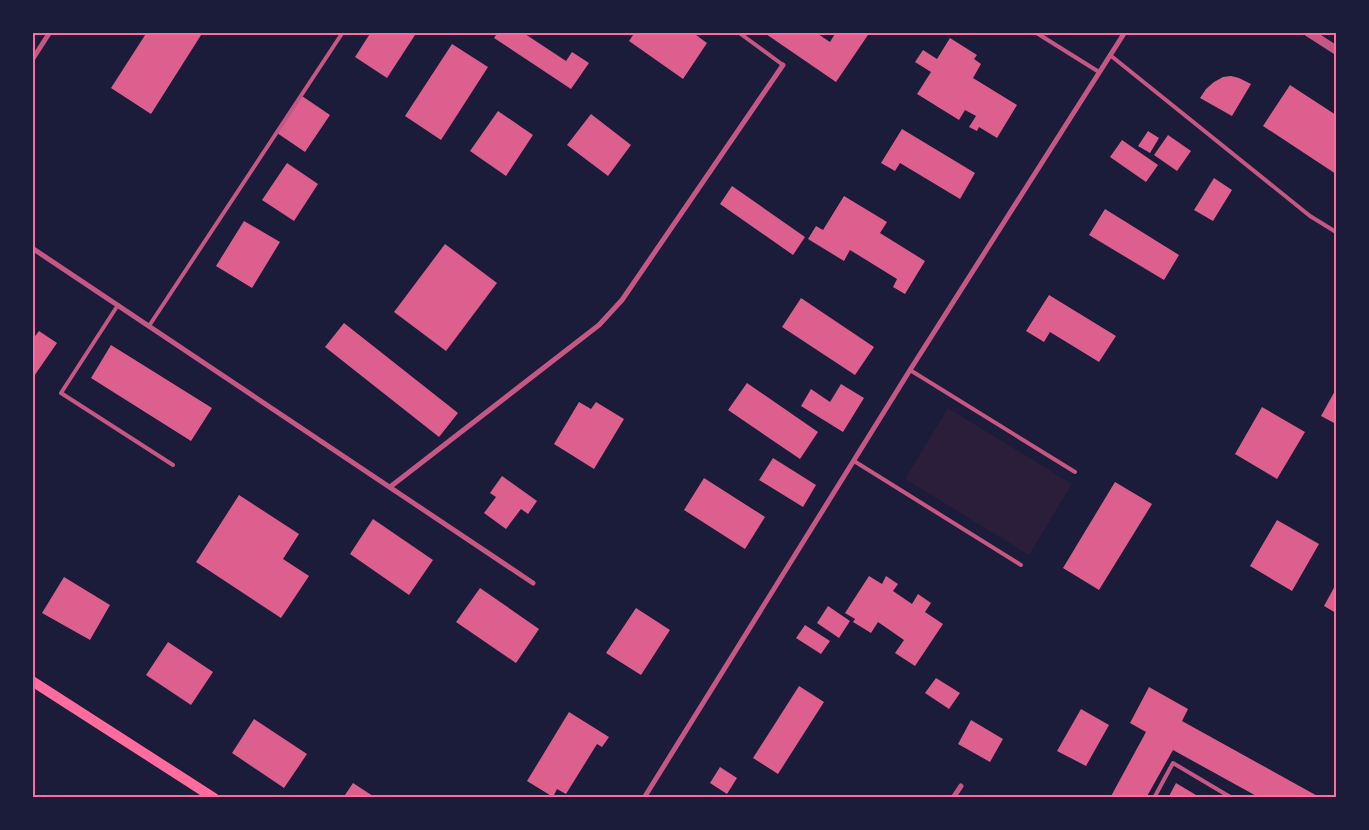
<svg xmlns="http://www.w3.org/2000/svg" width="1369" height="830" viewBox="0 0 1369 830" font-family="Roboto,sans-serif">
<style>
.green{fill:#2a1e3b}
.building{fill:#dd5f8e}
.lines{fill:none;stroke-linecap:round;stroke-linejoin:round}
.service{stroke:#c65784;stroke-width:4}
.minor{stroke:#c65784;stroke-width:5}
.tertiary{stroke:#c65784;stroke-width:9}
.secondary{stroke:#ff6b9d;stroke-width:10}
.neatline{fill:none;stroke:#ff6b9d;stroke-width:2}
</style>
<rect width="100%" height="100%" fill="#1b1b3a"/>
<path class="green" d="M948,408L1072,484L1029,555L905,479Z"/>
<path class="building" d="M147,32H203L151,114L111,88Z
M371,32H417L387,78L355,57Z
M498,32H522L566,61L572,52L589,63L571,89L494,38Z
M635,32H692L707,43L683,79L629,41Z
M763,32H815L830,42L836,32H870L836,82Z
M950,38L977,55L974,59L981,64L973,78L1017,105L997,138L979,127L977,131L969,127L976,116L965,110L959,120L917,94L931,72L915,62L923,50L937,59Z
M452,44L488,67L441,140L405,116Z
M1231,76L1239,78L1251,84L1232,116L1200,98L1206,89L1214,82L1223,77Z
M1290,85L1336,115V174L1263,126Z
M302,96L330,115L305,152L277,133Z
M498,111L533,135L506,176L470,151Z
M591,114L631,145L608,176L567,145Z
M902,129L975,173L960,199L900,163L895,171L881,163Z
M1148,131L1159,138L1150,153L1138,146Z
M1168,135L1191,151L1177,171L1154,155Z
M1122,140L1158,165L1146,182L1110,157Z
M287,163L318,184L294,221L262,200Z
M1214,178L1232,190L1213,221L1194,210Z
M732,186L805,237L793,255L720,204Z
M844,196L887,222L880,233L925,261L905,294L893,287L897,279L850,250L844,261L808,239L816,226L823,230Z
M1105,209L1179,255L1164,280L1089,235Z
M244,221L280,242L252,288L216,266Z
M445,244L497,283L446,351L394,312Z
M1049,295L1116,336L1099,362L1050,332L1044,342L1026,331Z
M801,298L874,347L855,375L782,327Z
M344,323L458,413L439,437L325,347Z
M39,331L57,343L32,379V340Z
M111,345L212,408L191,441L91,378Z
M747,383L818,432L800,459L728,410Z
M841,384L864,398L843,432L801,406L811,389L830,402Z
M1336,389V424L1321,416Z
M579,402L591,409L596,402L624,419L594,469L554,444Z
M1262,407L1305,432L1277,479L1235,454Z
M773,458L816,485L803,507L759,480Z
M502,476L537,501L528,514L521,509L506,529L484,513L496,497L490,493Z
M704,478L765,517L745,549L684,510Z
M1115,482L1152,504L1099,590L1063,568Z
M239,495L299,534L283,559L309,576L281,618L196,562Z
M373,519L433,560L409,595L350,554Z
M1277,520L1319,544L1292,591L1250,566Z
M869,576L882,584L886,576L898,584L893,591L912,604L918,594L931,603L925,612L943,624L915,666L895,653L904,640L878,622L871,633L853,622L855,619L845,613Z
M64,577L110,605L90,640L42,613Z
M1336,584V613L1324,606Z
M480,588L539,629L516,663L456,622Z
M828,606L850,621L839,638L817,623Z
M636,608L670,630L641,675L606,653Z
M805,625L830,641L821,654L796,638Z
M168,642L213,672L191,705L146,675Z
M936,678L960,693L949,709L925,693Z
M799,686L824,702L778,774L753,758Z
M1149,687L1188,709L1182,721L1321,798H1260L1173,750L1146,798H1110L1146,732L1130,723Z
M1081,709L1109,725L1086,766L1057,751Z
M569,712L609,737L602,747L597,744L566,794L557,789L553,797L527,781Z
M254,719L307,754L284,788L232,753Z
M971,720L1003,739L990,762L958,744Z
M720,767L737,778L727,794L710,783Z
M353,783L376,798H343Z
M1176,783L1201,798H1168Z"/>
<g class="lines">
<path class="service" d="M738,32L783,65
M1035,32L1099,72
M1110,55L1310,216L1336,232
M118,305L61,393L173,465
M149,326L343,32
M910,370L1075,472
M854,461L1021,565
M1154,798L1173,763L1232,798"/>
<path class="minor" d="M32,60L50,32
M32,248L533,583
M390,487L599,325L622,300L783,65
M644,798L910,370L1125,32
M953,798L961,786"/>
<path class="tertiary" d="M1308,32L1336,50"/>
<path class="secondary" d="M32,681L214,798"/>
</g>
<rect width="1369" height="830" fill="none" stroke="#1b1b3a" stroke-width="68"/>
<rect x="34" y="34" width="1301" height="762" class="neatline"/>
</svg>
